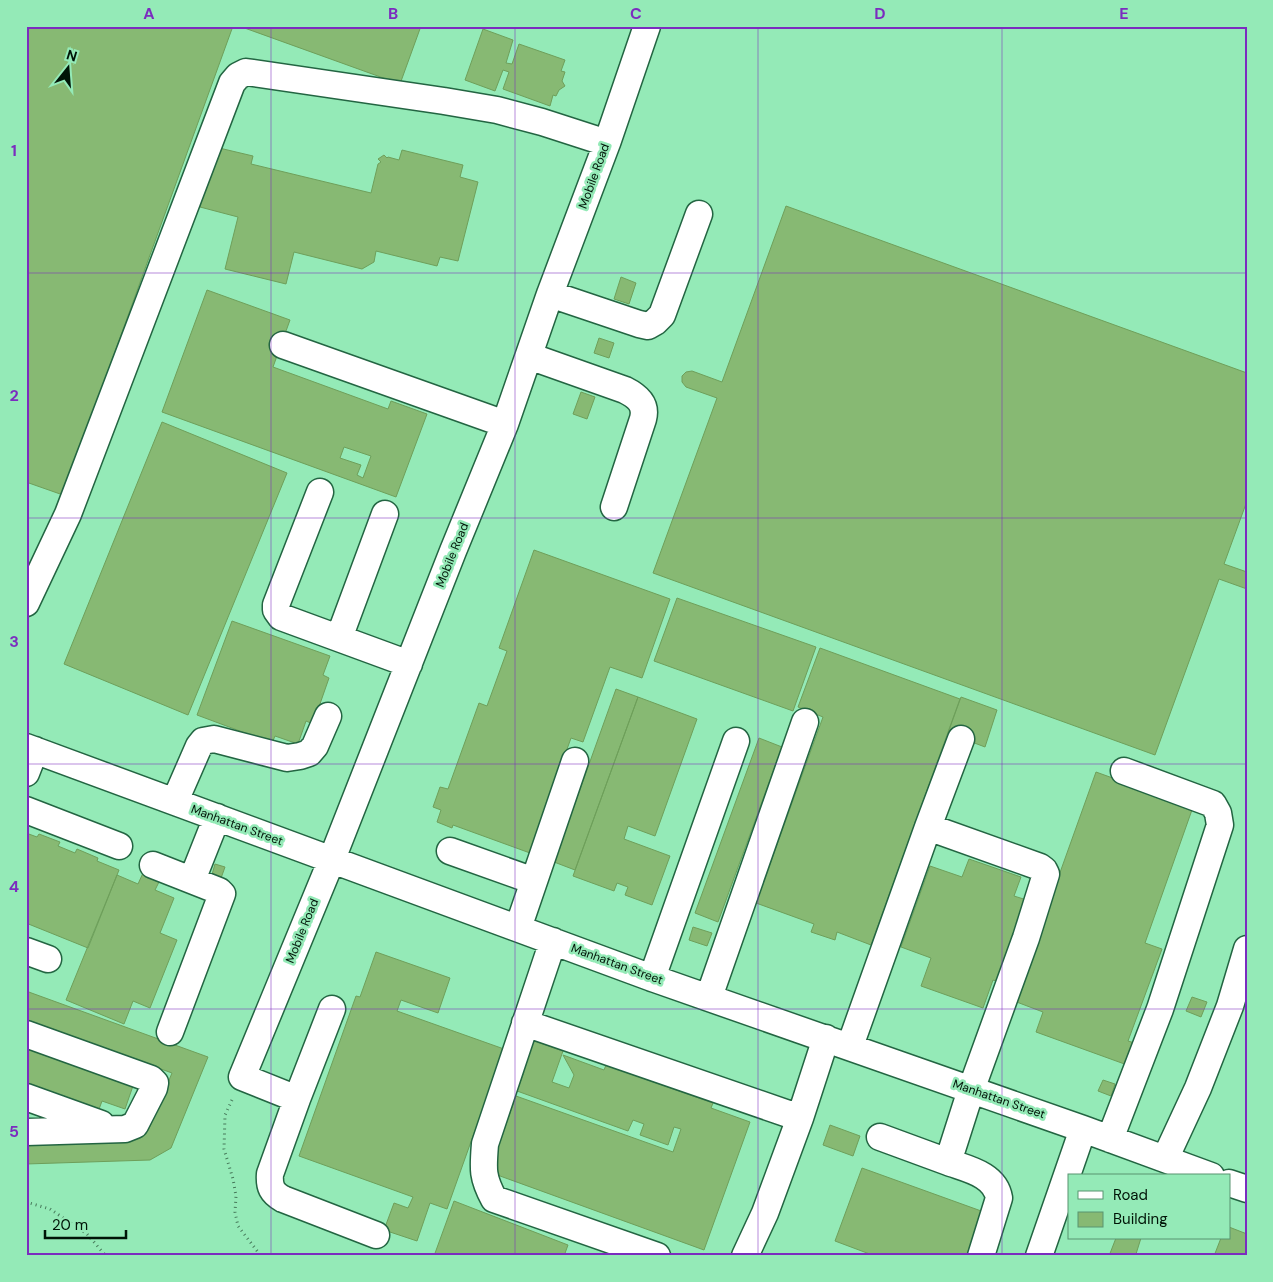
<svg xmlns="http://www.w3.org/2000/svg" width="1273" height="1282" viewBox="0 0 1273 1282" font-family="'DM Sans',sans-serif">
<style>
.building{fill:#87b973;stroke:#6e9f5a;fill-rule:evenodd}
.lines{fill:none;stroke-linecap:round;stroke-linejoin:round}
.minor-casing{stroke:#236542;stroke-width:29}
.path{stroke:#46795a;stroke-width:3;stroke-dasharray:1 4;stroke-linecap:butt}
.minor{stroke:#fff;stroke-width:26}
.grid{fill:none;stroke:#7b2cbf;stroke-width:1;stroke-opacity:0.55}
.labels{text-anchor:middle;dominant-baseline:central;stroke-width:5;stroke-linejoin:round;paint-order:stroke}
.street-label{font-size:12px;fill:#001407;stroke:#94eab7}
.neatline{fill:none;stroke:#7b2cbf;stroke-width:2}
.grid-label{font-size:16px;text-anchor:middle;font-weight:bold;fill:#7b2cbf}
</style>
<rect width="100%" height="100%" fill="#94eab7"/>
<path class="building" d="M26,26H233L63,495L26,482Z
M239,26H421L400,84Z
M483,29L513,40L506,63L512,64L519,44L565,60L561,71L565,72L562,81L565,86L559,90L556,96L553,95L550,106L503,89L509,72L503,70L495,91L465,80Z
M215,147L253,156L251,164L371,193L378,164L381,162L378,159L384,155L387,158L388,157L399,160L402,150L463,165L460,177L478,182L458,261L440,257L437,266L376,251L374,262L362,269L294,252L286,284L225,269L238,217L200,207Z
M786,206L1247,373V501L1224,564L1247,572V589L1219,579L1155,755L653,573L717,398L686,387L682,382V376L686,372L692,371L722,382Z
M621,277L636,283L629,304L614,299Z
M207,290L290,320L273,367L388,409L391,401L427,414L396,497L162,412ZM344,447L371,456L363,478L357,475L361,465L340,458Z
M599,338L614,343L609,358L594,353Z
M581,392L595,397L587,419L573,414Z
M162,422L287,473L188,715L64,664Z
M534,550L670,599L642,678L610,667L583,742L571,738L530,853L453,825L452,828L437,822L441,810L433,807L440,787L448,789L479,703L487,706L507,651L499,648Z
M677,598L816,647L793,711L654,661Z
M232,621L330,656L323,675L329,678L313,724L306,721L298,744L275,736L272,743L197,715Z
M820,648L960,699L871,945L837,932L835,940L811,932L814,924L756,903L823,717L798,707Z
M616,689L638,697L575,870L554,862Z
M638,697L697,719L655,836L628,826L624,839L670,856L652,905L625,895L628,887L617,883L614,891L573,876Z
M961,697L997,710L985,747L948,733Z
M759,738L782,747L718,922L695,913Z
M1096,772L1193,807L1145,943L1162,949L1128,1041L1138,1044L1130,1066L1036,1032L1043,1012L1014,1001Z
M26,833L37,837L39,834L60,842L58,846L75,853L77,849L98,858L97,861L119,870L88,948L26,923Z
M969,859L1021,877L1014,896L1030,901L1001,983L993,980L983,1008L921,986L931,958L901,947L930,866L962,877Z
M215,864L225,867L220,881L211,878Z
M143,873L160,880L155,890L174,898L160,933L177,940L150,1008L133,1001L124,1024L66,1000L117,875L138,884Z
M693,927L712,933L707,946L689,940Z
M376,952L450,978L438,1013L401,1000L397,1011L504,1049L447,1209L430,1203L417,1241L384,1230L394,1203L408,1208L413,1197L299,1156L356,996L360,997Z
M26,991L208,1057L171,1148L150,1160L26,1164V1137L134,1134L148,1131L172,1073L26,1020Z
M1192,997L1207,1002L1201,1017L1186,1011Z
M532,1040L563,1051L552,1082L569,1088L574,1075L563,1055L604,1070L606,1065L713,1103L711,1108L750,1122L704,1250L489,1172L516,1096L673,1152L681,1129L674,1127L668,1145L640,1135L644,1124L633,1120L628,1131L517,1091L524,1072L521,1071Z
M26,1044L134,1083L125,1109L102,1101L98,1112L26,1086Z
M1103,1080L1115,1084L1111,1096L1098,1091Z
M830,1125L860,1136L853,1156L823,1145Z
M862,1168L984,1212L969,1256H875L835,1241Z
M454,1201L568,1245L564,1256H434Z
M1229,1227L1247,1234V1256H1214L1221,1238H1229Z
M1116,1238H1141L1136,1254L1141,1256H1109Z"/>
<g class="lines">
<defs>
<path id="minor" d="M550,294L639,324L648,326L655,322L662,315L699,214
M283,345L505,424
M529,356L625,390C637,396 647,404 643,419L614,507
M320,492L276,605V610L281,617L409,664
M26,603L68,514L232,83L238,76L246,72L444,101L497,110L542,122L607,143
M339,638L385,514
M26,747L652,978L1083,1129L1211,1176
M26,773L35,750
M175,801L199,746L203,741L214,739L287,758L300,756L309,753L315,746L328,716
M26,810L119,846
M450,851L534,881
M153,865L219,891L222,894L170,1032
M192,880L217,817
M518,928L575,761
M553,941L485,1144C483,1169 482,1177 494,1199L657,1256
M26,951L48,959
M652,978L736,741
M709,997L805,722
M332,1009L297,1099L242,1077L332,859L453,551L505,424L550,294L607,143L647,26
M525,1023L800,1118
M26,1034L151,1079L155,1083L154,1088L135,1125L125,1129L26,1132
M850,1046L928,827L961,739
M26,1097L101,1124
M297,1099L270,1174C269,1187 272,1193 283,1199L376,1235
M880,1137L948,1162L971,1090L1026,938L1046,874L1044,870L1040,867L928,827
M1110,1139L1160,1009L1220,825L1218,813L1213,804L1124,771
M1165,1159L1198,1088L1230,1006L1247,949
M948,1162C967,1169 995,1174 999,1198L981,1256
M1229,1183L1247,1189
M745,1256L765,1213L800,1118L826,1038
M1039,1256L1083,1129"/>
</defs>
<use href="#minor" class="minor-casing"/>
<path class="path" d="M232,1100L225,1115L224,1149L233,1179L236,1196L235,1212L238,1226L261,1256
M26,1202L50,1209L87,1234L106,1256"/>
<use href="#minor" class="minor"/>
</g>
<path class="grid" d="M271,26V1256M515,26V1256M758,26V1256M1002,26V1256M26,273H1247M26,518H1247M26,764H1247M26,1009H1247"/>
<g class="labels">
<g class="street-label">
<text transform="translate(594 176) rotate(-70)">Mobile Road</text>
<text transform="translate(452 555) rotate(-68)">Mobile Road</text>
<text transform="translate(237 825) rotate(20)">Manhattan Street</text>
<text transform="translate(302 931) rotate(-68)">Mobile Road</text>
<text transform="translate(617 964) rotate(20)">Manhattan Street</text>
<text transform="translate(999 1099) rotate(19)">Manhattan Street</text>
</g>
</g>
<rect width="1273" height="1282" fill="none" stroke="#94eab7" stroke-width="55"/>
<rect x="1068" y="1174" width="162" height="65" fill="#94eab7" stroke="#599471"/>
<rect x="1078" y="1191" width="25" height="8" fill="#ffffff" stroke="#599471"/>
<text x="1113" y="1200" font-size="15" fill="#001407">Road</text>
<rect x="1078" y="1212" width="25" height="15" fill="#87b973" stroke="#599471"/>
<text x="1113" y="1224" font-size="15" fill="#001407">Building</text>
<g transform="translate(68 68) rotate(17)" stroke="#94eab7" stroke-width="4" paint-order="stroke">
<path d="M0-4L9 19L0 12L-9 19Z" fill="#001407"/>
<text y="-8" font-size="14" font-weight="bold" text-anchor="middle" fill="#001407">N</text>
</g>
<path d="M45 1230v8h81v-8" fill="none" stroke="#001407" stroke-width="2.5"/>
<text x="52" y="1230" font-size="15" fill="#001407" stroke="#94eab7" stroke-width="4" paint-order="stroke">20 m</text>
<rect x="28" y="28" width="1218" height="1226" class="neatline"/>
<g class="grid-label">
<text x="149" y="19">A</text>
<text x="393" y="19">B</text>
<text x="636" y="19">C</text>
<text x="880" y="19">D</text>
<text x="1124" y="19">E</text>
<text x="14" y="156">1</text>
<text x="14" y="401">2</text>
<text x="14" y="647">3</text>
<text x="14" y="892">4</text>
<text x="14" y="1137">5</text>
</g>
</svg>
